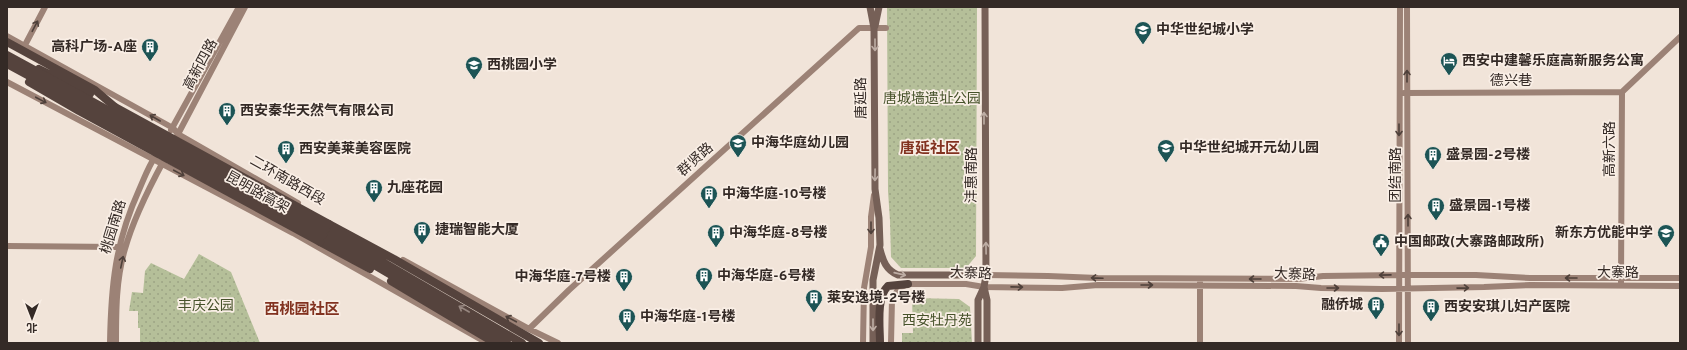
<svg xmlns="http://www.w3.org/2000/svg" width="1687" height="350" viewBox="0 0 1687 350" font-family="Overpass,'Noto Sans SC',sans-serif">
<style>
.park{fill:url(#park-dots)}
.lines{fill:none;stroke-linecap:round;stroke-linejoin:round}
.secondary{stroke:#9c8276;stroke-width:6}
.primary{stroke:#766057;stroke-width:7}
.highway{stroke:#55433d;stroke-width:8}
.highway-bridge{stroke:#55433d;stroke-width:8}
.oneway{stroke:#4e403a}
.oneway2{stroke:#beaea5}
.oneway3{stroke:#978780}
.labels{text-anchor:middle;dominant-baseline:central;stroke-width:3.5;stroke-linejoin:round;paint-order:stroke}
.poi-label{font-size:14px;font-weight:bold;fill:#342a26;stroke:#f9eee5;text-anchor:start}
.street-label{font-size:14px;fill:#342a26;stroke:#f9eee5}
.park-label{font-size:14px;fill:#46522a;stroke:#f9eee5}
.neighbourhood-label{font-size:15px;font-weight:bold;fill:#823220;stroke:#f9eee5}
</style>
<defs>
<pattern id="park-dots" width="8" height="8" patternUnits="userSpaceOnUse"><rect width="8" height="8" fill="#b5bf99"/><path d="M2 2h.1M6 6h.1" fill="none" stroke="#9ca484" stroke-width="1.8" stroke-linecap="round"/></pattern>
</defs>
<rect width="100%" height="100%" fill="#f1e4d9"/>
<path class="park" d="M887,7H977L976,256L966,268H901L891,257L890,221L888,191Z
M199,254L231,272L260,343H140V328H138V311H129L132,292L143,293L145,271L151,263L184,279Z
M912,298L959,299L970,307L972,343H902V333H913Z"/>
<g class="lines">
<path class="secondary" d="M1407,7L1408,343
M7,36L173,128L178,134L298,203
M25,45L45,7
M7,82L293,233L487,343
M1404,93L1622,92
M171,130L239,7
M177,136L245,7
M7,246L118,247
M403,260L529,329L558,343
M986,275L1048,276L1098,278L1298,279L1323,276L1399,275H1476L1530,278H1680
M1621,282L1622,92L1680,37
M1200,283V343
M529,329L569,290L859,28H886
M110,343C111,286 115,243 139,190C144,179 148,167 155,157
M116,343C116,311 116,279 125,249C133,220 149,188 163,162
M863,343L864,288L871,247V217L874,195
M891,343L892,299L899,288L908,284H966L984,287L1062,288L1098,285L1296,286L1321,288L1382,289L1484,287L1530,285L1680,286
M1399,343L1400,7"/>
<path class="primary" d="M870,7L874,28L875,189L879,218L880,245L873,280V343
M985,7L986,275L984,287L987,300V343
M875,26L879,7
M880,249C883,261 886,270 898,275H986
M978,343V300L984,287"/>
<path class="highway" d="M7,42L95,90L115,107
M39,69L90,94
M329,224L394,259L539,343
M326,229L522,343
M323,235L507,343
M320,242L370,269
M391,281L495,343
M880,343C880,327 876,297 888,286L908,284"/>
<path class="highway-bridge" d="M7,55L326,229
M7,64L323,235
M29,82L79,111L320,242
M115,107L329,224"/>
</g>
<defs><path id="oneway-shaft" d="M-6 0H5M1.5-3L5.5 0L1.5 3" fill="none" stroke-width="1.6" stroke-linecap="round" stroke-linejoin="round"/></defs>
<g class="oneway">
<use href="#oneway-shaft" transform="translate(35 26) rotate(-62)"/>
<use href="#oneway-shaft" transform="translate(1407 76) rotate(-90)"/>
<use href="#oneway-shaft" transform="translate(41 100) rotate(28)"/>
<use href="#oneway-shaft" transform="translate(155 118) rotate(-150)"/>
<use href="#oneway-shaft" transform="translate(1399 130) rotate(90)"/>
<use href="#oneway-shaft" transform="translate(179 173) rotate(28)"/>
<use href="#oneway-shaft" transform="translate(1408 220) rotate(-90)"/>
<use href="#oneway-shaft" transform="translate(871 228) rotate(90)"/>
<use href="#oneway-shaft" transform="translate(122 262) rotate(-78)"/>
<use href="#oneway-shaft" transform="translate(1385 275) rotate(179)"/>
<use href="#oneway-shaft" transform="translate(1097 278) rotate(-178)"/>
<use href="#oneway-shaft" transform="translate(1571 278) rotate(180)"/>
<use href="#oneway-shaft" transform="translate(1255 279) rotate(-180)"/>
<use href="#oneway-shaft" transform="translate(1147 285)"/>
<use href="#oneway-shaft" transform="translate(1017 287) rotate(1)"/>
<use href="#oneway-shaft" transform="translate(1333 288)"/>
<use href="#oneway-shaft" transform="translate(1463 288) rotate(-1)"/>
<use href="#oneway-shaft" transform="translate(511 319) rotate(-152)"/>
<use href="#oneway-shaft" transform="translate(1399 330) rotate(90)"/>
</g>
<g class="oneway2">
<use href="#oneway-shaft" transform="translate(875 45) rotate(90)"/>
<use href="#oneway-shaft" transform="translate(984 118) rotate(-90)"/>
<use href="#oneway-shaft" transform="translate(875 175) rotate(91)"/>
<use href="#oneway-shaft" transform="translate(986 248) rotate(-91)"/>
<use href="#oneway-shaft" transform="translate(900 274) rotate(13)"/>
<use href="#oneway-shaft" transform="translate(873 325) rotate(90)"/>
</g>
<use class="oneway3" href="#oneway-shaft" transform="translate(464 309) rotate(-150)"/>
<defs>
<symbol id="school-pin" viewBox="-11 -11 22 30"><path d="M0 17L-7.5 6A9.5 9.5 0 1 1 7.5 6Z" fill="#1c5455" stroke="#f9eee5"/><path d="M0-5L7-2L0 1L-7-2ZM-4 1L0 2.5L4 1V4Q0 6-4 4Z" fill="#fff"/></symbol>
<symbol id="building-pin" viewBox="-11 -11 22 30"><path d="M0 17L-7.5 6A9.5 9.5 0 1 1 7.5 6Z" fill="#1c5455" stroke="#f9eee5"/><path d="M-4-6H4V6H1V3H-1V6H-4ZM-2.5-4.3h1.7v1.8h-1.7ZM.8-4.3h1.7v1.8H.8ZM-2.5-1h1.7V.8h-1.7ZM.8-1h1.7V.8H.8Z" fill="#fff"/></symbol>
<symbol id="hotel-pin" viewBox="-11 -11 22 30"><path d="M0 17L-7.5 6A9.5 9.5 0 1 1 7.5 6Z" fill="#1c5455" stroke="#f9eee5"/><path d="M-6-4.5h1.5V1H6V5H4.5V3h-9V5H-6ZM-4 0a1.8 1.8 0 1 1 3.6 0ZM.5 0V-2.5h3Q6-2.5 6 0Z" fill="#fff"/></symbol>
<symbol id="civic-pin" viewBox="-11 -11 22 30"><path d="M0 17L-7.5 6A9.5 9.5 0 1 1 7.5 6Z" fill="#1c5455" stroke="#f9eee5"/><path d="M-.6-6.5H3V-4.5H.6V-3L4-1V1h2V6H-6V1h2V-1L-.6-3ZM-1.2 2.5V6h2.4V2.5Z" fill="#fff"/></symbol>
</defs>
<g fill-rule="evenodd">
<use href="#school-pin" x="1133" y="20" width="20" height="27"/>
<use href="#building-pin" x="140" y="37" width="20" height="27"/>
<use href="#hotel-pin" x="1439" y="51" width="20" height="27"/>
<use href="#school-pin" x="464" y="55" width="20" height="27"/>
<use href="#building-pin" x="217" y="101" width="20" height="27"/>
<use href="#school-pin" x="728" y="133" width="20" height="27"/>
<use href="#school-pin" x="1156" y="138" width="20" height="27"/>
<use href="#building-pin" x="276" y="139" width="20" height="27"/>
<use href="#building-pin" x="1423" y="145" width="20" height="27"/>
<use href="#building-pin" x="364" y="178" width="20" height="27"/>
<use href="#building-pin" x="699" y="184" width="20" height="27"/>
<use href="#building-pin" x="1426" y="196" width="20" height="27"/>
<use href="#building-pin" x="412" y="220" width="20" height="27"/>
<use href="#building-pin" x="706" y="223" width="20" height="27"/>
<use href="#school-pin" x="1656" y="223" width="20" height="27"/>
<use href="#civic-pin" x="1371" y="232" width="20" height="27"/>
<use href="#building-pin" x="694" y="266" width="20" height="27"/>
<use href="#building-pin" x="614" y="267" width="20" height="27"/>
<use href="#building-pin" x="804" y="288" width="20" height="27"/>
<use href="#building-pin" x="1366" y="295" width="20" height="27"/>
<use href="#building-pin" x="1421" y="297" width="20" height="27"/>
<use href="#building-pin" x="617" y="307" width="20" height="27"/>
</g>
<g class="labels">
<g class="poi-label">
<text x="1156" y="30">中华世纪城小学</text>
<text x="137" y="47" text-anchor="end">高科广场-A座</text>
<text x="1462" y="61">西安中建馨乐庭高新服务公寓</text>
<text x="487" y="65">西桃园小学</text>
<text x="240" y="111">西安秦华天然气有限公司</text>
<text x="751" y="143">中海华庭幼儿园</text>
<text x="1179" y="148">中华世纪城开元幼儿园</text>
<text x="299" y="149">西安美莱美容医院</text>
<text x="1446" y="155">盛景园-2号楼</text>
<text x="387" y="188">九座花园</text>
<text x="722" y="194">中海华庭-10号楼</text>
<text x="1449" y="206">盛景园-1号楼</text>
<text x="435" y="230">捷瑞智能大厦</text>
<text x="729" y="233">中海华庭-8号楼</text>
<text x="1653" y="233" text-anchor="end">新东方优能中学</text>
<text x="1394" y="242">中国邮政(大寨路邮政所)</text>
<text x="717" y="276">中海华庭-6号楼</text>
<text x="611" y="277" text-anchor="end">中海华庭-7号楼</text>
<text x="827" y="298">莱安逸境-2号楼</text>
<text x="1363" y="305" text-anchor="end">融侨城</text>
<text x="1444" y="307">西安安琪儿妇产医院</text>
<text x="640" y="317">中海华庭-1号楼</text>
</g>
<g class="street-label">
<text transform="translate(201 65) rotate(-62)">高新四路</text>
<text x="1511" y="81">德兴巷</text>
<text transform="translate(862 98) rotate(-91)">唐延路</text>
<text transform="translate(1610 149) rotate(-90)">高新六路</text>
<text transform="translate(696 160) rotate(-42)">群贤路</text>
<text transform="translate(972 175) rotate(-90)">沣惠南路</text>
<text transform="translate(1396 175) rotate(-90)">团结南路</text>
<text transform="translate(287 181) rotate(30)">二环南路西段</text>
<text transform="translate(257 193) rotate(29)">昆明路高架</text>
<text transform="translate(114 227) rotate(-73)">桃园南路</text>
<text x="1618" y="273">大寨路</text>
<text transform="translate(971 274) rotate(3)">大寨路</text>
<text transform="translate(1295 275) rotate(3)">大寨路</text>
</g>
<g class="park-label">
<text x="932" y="99">唐城墙遗址公园</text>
<text x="206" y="306">丰庆公园</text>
<text x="937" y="321">西安牡丹苑</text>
</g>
<g class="neighbourhood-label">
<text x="930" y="149">唐延社区</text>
<text x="302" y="310">西桃园社区</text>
</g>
</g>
<rect width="1687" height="350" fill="none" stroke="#342a26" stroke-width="16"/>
<g transform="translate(32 318) rotate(180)" stroke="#f9eee5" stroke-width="3" paint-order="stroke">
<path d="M0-3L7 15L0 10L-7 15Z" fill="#342a26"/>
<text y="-6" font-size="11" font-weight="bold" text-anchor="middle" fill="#342a26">北</text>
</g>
</svg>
